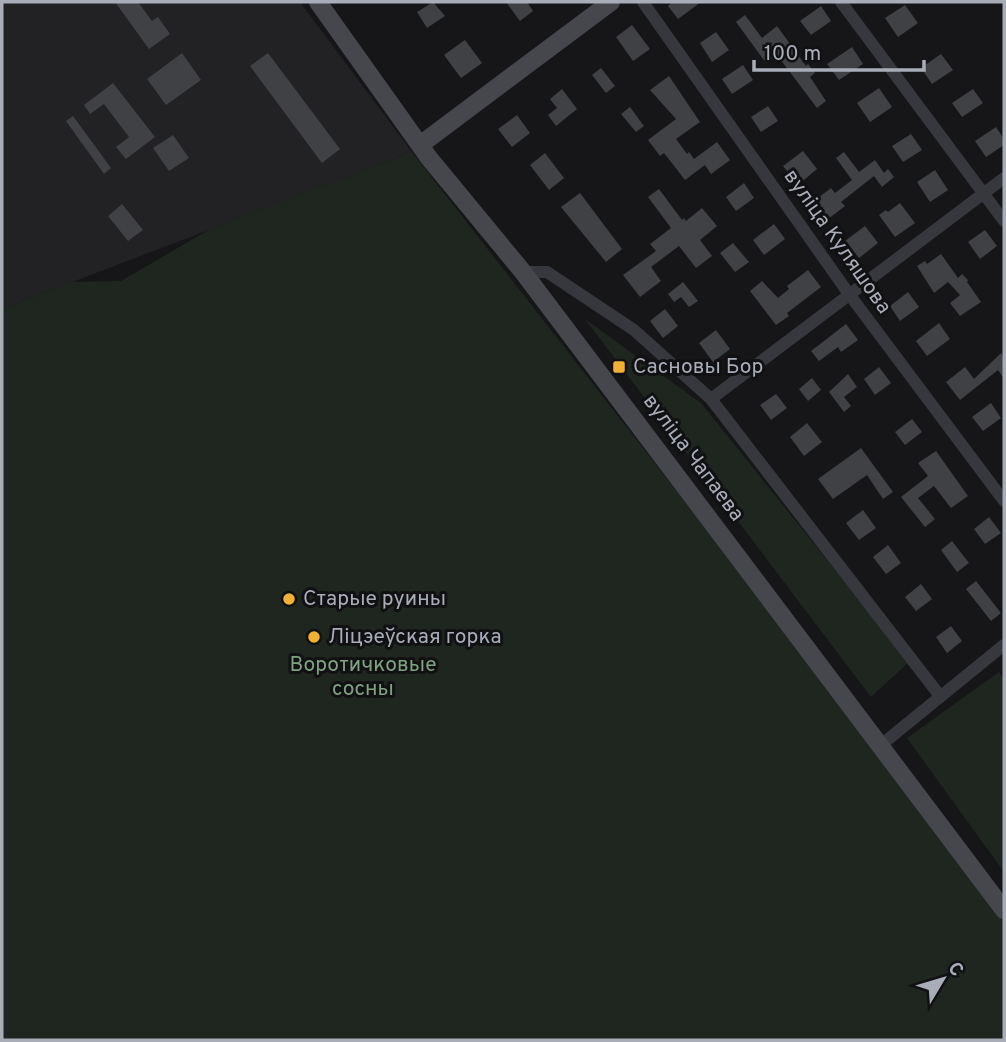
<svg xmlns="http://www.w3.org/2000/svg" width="1006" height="1042" viewBox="0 0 1006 1042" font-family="Overpass,sans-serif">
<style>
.built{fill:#222225}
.green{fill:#1e261f}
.building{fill:#404145}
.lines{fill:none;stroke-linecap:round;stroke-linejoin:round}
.street{stroke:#37383d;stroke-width:12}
.secondary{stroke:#45474d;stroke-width:18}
.poi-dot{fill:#f2b134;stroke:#111113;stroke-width:2.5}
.labels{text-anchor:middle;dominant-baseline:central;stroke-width:6;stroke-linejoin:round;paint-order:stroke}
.street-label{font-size:21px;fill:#a8adb8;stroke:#111113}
.poi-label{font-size:21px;fill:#a8adb8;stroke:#111113;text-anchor:start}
.park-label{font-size:21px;fill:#7fa381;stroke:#111113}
</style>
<rect width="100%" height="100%" fill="#161618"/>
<path class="built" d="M2,2H300L412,152L2,309Z"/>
<path class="green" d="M412,152L939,827L1004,920V1040H2V309L72,282L121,281L212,228Z
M585,319L701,403L909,662L871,697Z
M999,672L1004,679V872L907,738Z"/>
<path class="building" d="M115,2H138L152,21L158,17L170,34L149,49Z
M433,2L445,16L427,28L417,12Z
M506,2H527L533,11L520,21Z
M672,2H701L678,19L668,6Z
M905,5L918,23L898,37L885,18Z
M821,6L831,21L811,35L800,21Z
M745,15L762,38L777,26L806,66L808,64L815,73L810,77L826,101L817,108L777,55L766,63L736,22Z
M632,25L650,49L633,61L616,37Z
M716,32L729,50L712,62L700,43Z
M465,40L482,63L461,78L444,55Z
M852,47L863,64L839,80L827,64Z
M182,53L201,80L166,105L147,79Z
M268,53L340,149L322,163L250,66Z
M941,54L953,70L932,84L921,68Z
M743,65L753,80L732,94L722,79Z
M601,68L615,86L606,93L592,75Z
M669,76L700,122L676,139L687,154L689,152L694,159L717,142L730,160L711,174L705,165L685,180L664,153L660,156L648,140L676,119L650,90Z
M113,83L155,137L126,159L116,147L129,137L104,104L90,114L84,105Z
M879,88L892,107L870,122L857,103Z
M562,89L577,109L556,126L548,115L557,108L550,99Z
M973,89L983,103L962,117L952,103Z
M768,106L778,121L761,132L751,117Z
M630,107L644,126L636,132L621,114Z
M517,115L530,133L512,147L498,129Z
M73,116L111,168L104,174L66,121Z
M996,127L1004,139V145L986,157L975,141Z
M911,134L922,150L903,162L892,146Z
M173,135L189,158L169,171L153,148Z
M803,151L817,169L798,185L783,166Z
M844,152L859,172L875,160L884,173L888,169L894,177L882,187L874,176L841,202L845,206L828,219L814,201L831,188L835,193L852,180L836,158Z
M545,153L564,178L549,190L530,165Z
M935,170L948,190L930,202L917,182Z
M744,183L754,198L736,211L726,197Z
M659,189L682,220L684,218L686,221L702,208L717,226L700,240L712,256L696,268L679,246L651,267L661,281L640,297L623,275L656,251L650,244L671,228L648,197Z
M580,193L622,249L606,262L561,207Z
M900,203L915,223L895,237L879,215L886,210L888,212Z
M122,204L143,230L128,241L108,216Z
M774,224L785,239L764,255L753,240Z
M865,226L878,243L859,258L845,241Z
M985,230L997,246L980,259L968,242Z
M733,243L749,262L735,272L720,253Z
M941,254L958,278L962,274L968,280L967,282L981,302L960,316L950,303L960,295L948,282L934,293L917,266L925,261L927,264Z
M808,270L821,287L787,313L789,316L776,325L750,291L762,281L778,298L789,289L787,286Z
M683,282L698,301L689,307L681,297L674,302L668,294Z
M908,292L919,307L900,321L890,306Z
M665,309L678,326L663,338L650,321Z
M939,323L950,339L927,356L916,341Z
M846,324L858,340L841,352L838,347L819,361L811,351Z
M716,330L730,349L713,362L699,343Z
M1001,353L1004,358V379L998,370L960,400L946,382L965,367L974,379Z
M879,367L891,383L875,395L864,379Z
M848,374L857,387L844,397L851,406L844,412L829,392Z
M812,378L821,390L808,401L799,389Z
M776,394L787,408L771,420L760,405Z
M991,403L1001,418L983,431L972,417Z
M912,419L922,432L905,445L895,432Z
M807,423L822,442L804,456L790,437Z
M861,448L893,492L883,499L867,475L833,499L818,479Z
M936,451L968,496L951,508L934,486L918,498L935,519L925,527L901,497L928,476L918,463Z
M863,510L876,528L859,540L846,523Z
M989,517L1001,533L985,544L974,529Z
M952,541L969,563L957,572L941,550Z
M888,545L901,563L886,574L873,557Z
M976,581L1001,613L991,621L966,589Z
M921,584L932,599L916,611L905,597Z
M951,626L962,641L947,653L936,637Z"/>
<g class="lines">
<path class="street" d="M643,2L849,294L1004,501
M841,2L1004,221
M523,272H547L634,330L711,399L940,696
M711,399L1004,178
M881,745L1004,645"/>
<path class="secondary" d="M318,2L429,158L523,272L1004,910
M420,145L611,2"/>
</g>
<g class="poi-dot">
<rect x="612" y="360" width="14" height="14" rx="3.5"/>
<circle cx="289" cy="599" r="7"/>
<circle cx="314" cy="637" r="7"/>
</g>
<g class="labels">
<g class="street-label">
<text transform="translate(837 242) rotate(55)">вуліца Куляшова</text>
<text transform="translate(693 458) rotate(53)">вуліца Чапаева</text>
</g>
<g class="poi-label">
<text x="633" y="367">Сасновы Бор</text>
<text x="303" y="599">Старые руины</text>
<text x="328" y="637">Ліцэеўская горка</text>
</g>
<g class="park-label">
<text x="363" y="665">Воротичковые<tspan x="363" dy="24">сосны</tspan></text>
</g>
</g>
<rect width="1006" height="1042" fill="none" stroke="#a8adb8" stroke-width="7"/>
<g transform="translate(943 979) rotate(52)" stroke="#111113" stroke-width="5" paint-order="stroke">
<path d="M0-5L12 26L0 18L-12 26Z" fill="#a8adb8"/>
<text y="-10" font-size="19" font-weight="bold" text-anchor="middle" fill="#a8adb8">С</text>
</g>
<path d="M754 60v10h170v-10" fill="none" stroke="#a8adb8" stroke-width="3.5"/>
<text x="764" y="60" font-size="21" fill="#a8adb8" stroke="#111113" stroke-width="5" paint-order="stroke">100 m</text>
</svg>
